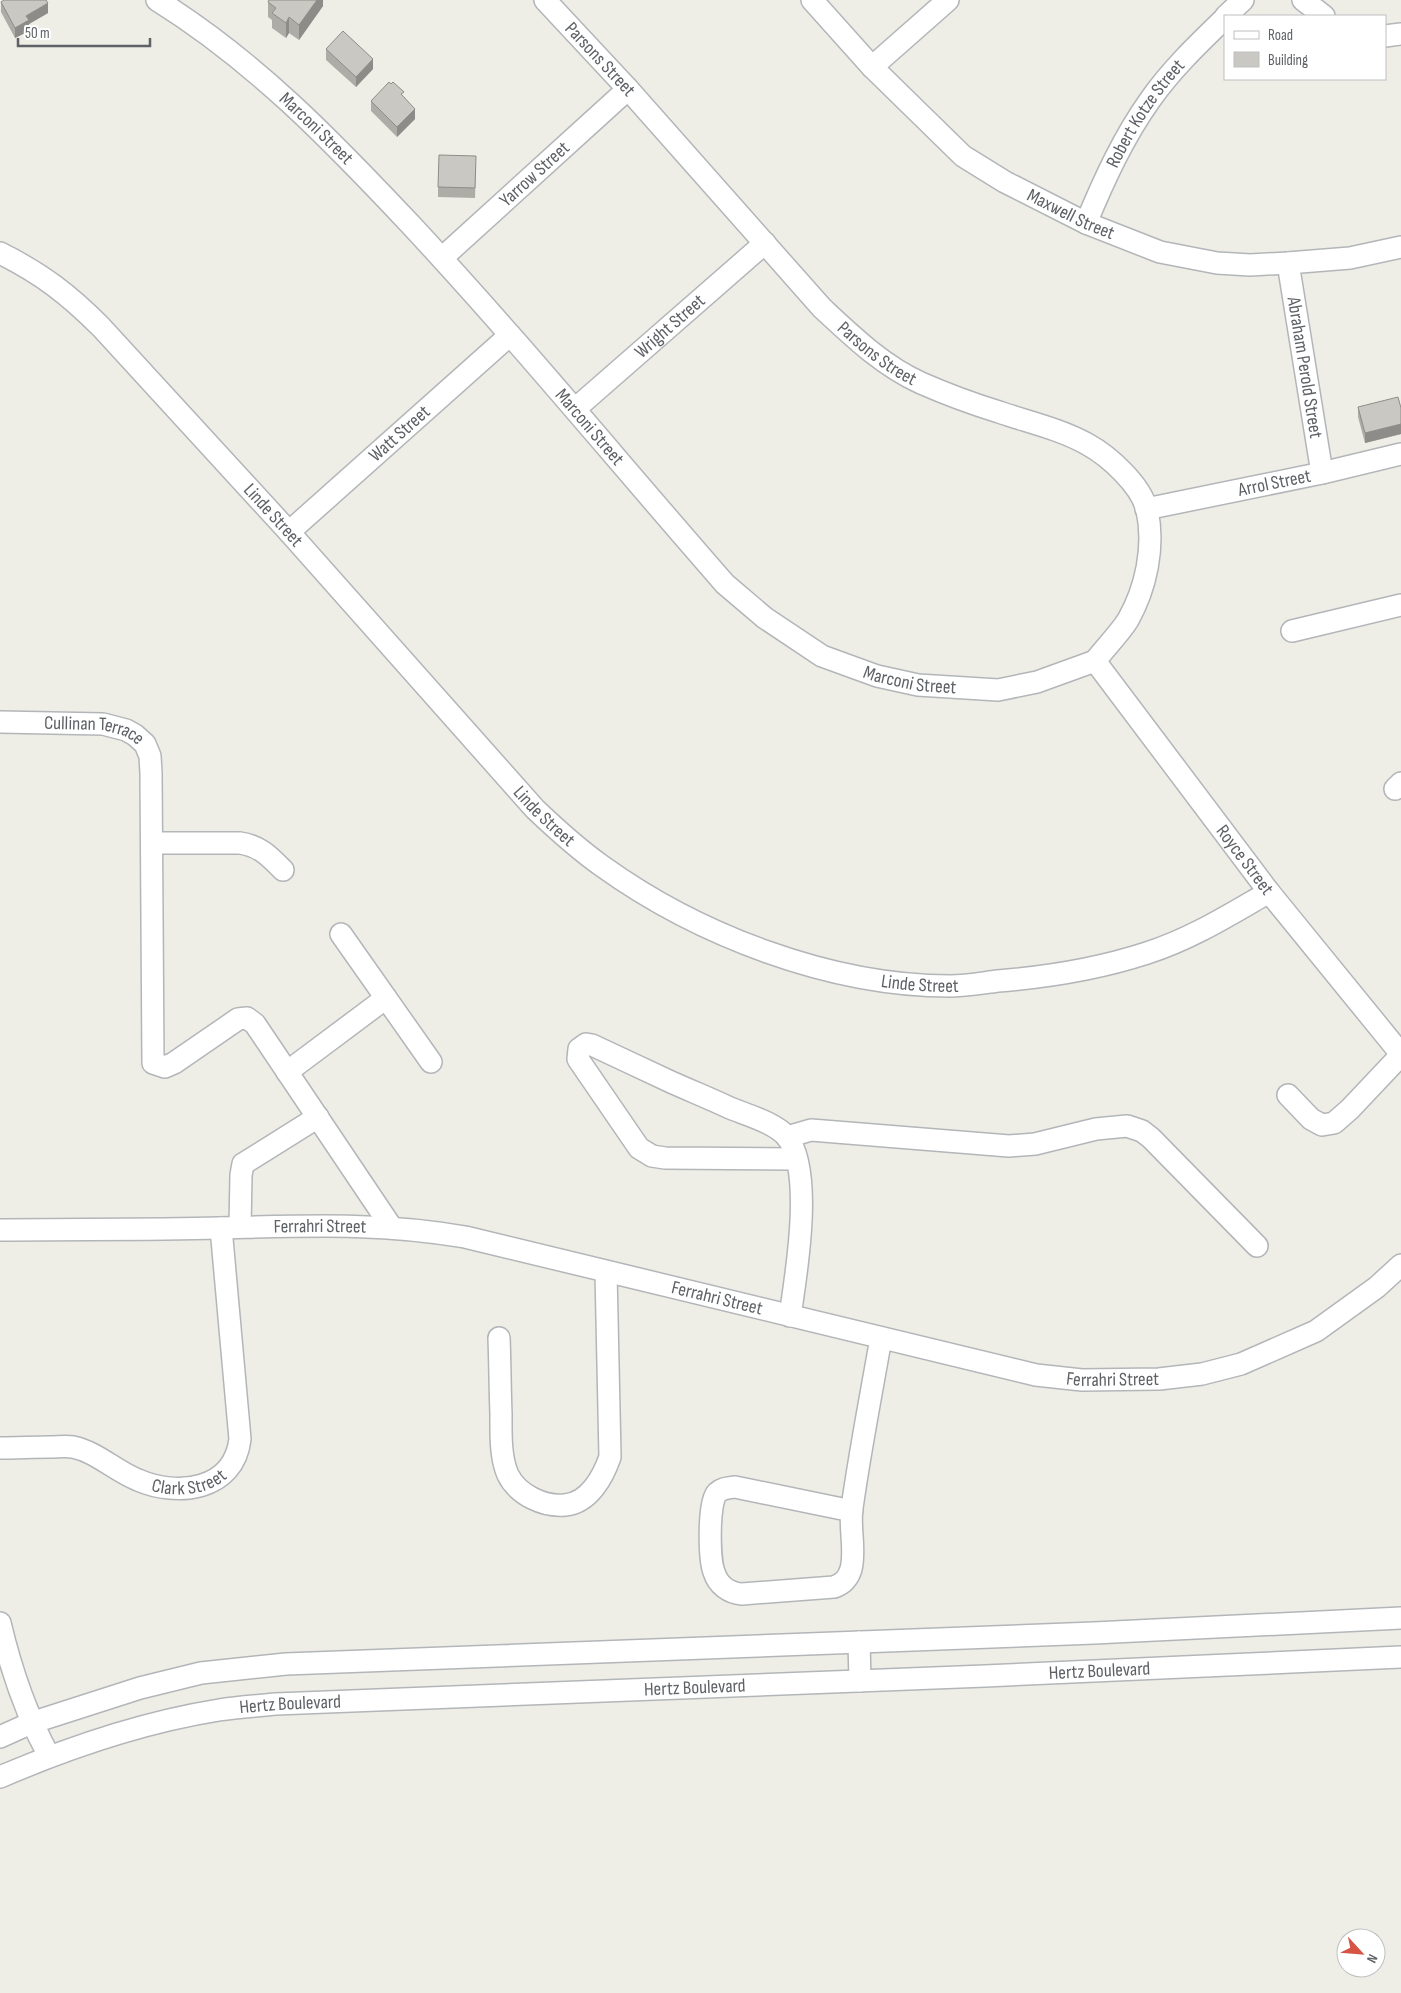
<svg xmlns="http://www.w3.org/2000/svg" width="1401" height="1993" viewBox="0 0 1401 1993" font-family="'Sofia Sans Condensed',sans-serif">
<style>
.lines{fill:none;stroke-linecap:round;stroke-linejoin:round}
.minor-casing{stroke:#b3b6b9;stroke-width:24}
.minor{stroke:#fff;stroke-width:21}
.wall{fill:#aeaca7}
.shaded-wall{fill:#8d8c88}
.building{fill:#cac8c2;stroke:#8d8c88}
.labels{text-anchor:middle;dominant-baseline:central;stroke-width:4.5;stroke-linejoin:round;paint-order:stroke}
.street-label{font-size:19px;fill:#5e6165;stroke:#fff}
</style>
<rect width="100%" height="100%" fill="#eeede6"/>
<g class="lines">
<defs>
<g id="minor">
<path id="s1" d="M157,0C255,61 332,141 411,225C519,341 620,464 725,584L765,618L822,656L877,676L918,685L998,690L1037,682L1095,661"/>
<path id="s2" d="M545,0L628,89L822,308C852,336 883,366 921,383C946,394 973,404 999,412C1028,422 1060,429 1087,444C1109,456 1141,485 1147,510C1155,547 1146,588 1128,620C1119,634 1105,648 1095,661"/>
<path id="s3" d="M812,0L872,67L963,156L1005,182L1086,223L1160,252L1217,263L1250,265L1288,263L1350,258L1401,247"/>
<path d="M1303,0L1324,16"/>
<path d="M1226,16L1243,0"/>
<path d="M1385,36L1401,34"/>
<path d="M872,67L948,0"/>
<path id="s4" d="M1086,223C1104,180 1123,138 1150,100C1171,70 1198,44 1225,18"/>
<path id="s5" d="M0,253C42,274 68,294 101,327L289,532L535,809C556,829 578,849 602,866C698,935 830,986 950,986C966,986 982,983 998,981C1048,977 1098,969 1147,953C1191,939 1229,915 1269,892"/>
<path id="s6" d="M442,258L628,89"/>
<path id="s7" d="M1288,263L1322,473"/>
<path id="s8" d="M575,409L765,243"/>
<path id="s9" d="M1146,509L1322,473L1401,454"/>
<path id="s10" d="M289,532L510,335"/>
<path d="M1292,631L1401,605"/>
<path id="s11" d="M1095,661L1269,892L1401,1054"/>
<path id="s12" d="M0,722L103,724L126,730L135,735L145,744L150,756L151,773L153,1063L165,1067L174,1063L238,1019L247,1018L255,1024L392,1228"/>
<path d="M1395,789L1401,783"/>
<path d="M152,843H240C260,846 269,856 283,870"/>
<path d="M341,934L431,1062"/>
<path d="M287,1072L386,998"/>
<path d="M1288,1095L1311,1119L1322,1125L1334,1123L1350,1109L1401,1055"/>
<path d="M787,1137L811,1130L1009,1146L1035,1144L1096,1129L1127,1126L1142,1131L1151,1138L1257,1246"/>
<path d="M240,1227L241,1175L243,1164L318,1117"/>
<path id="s13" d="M0,1230C73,1229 146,1230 219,1228C304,1226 380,1222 465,1237L1036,1375L1082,1380L1159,1379L1202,1374L1241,1364L1316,1331L1377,1287L1401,1265"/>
<path d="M790,1316C796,1275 814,1171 787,1137C776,1123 747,1115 730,1108C711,1099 691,1091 671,1082C645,1070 618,1057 592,1045L586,1044L579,1049L578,1059L639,1148L652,1156L665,1158L796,1159"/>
<path d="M499,1338C500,1363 500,1389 501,1414C501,1433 500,1457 508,1475C518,1495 544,1507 565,1505C589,1503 603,1477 610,1457L606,1272"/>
<path id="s14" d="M0,1448C17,1448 33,1447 50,1447C57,1447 66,1446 73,1447C97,1452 115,1471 138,1480C177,1497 234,1491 240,1439L221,1228"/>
<path d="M852,1511L735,1487C728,1488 722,1488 717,1493C708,1502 709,1559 714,1572C718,1585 729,1593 742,1594L834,1587C843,1584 848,1579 851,1569C856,1550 849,1528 852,1508C860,1451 871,1395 881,1338"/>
<path d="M0,1623C11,1670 26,1714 49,1756"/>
<path d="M859,1642L860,1681"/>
<path d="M0,1737L31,1723L140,1688L201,1673L286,1664L1094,1633L1401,1618"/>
<path id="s15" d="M0,1777C70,1747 144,1722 219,1710C238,1707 257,1706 276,1704L985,1676L1401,1657"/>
</g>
</defs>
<use href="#minor" class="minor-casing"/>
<use href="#minor" class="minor"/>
</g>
<path class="wall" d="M323,0V6L299,40L289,33L286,38L272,28V20L268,17V2Z
M1,2L48,13L29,24V31L15,38L1,12Z
M326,49L373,69L356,87L326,60Z
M404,97L415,119L397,137L371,111V101Z
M476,166L475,198L438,197V187Z
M1358,407L1401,408V434L1365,443L1358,417Z"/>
<path class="shaded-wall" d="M317,0H323V6L299,40V25Z
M48,3V13L29,24V31L15,38V28L26,16Z
M289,17V33L286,38V23Z
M373,59V69L356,87V77Z
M415,109V119L397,137V127Z
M1401,424V434L1365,443V433Z"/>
<path class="building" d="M4,0H46L48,3L26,16L29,20L15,28L1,2Z
M269,0H317L299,25L289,17L286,23L272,13L276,8L268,2Z
M343,31L373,59L356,77L326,49Z
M389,82L391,84L393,82L404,92L401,94L415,109L397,127L371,101Z
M439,155L476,156L475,188L438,187Z
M1398,397L1401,408V424L1365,433L1358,407Z"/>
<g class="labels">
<g class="street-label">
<text stroke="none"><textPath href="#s2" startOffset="81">Parsons Street</textPath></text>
<text stroke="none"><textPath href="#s4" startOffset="125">Robert Kotze Street</textPath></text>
<text stroke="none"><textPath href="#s1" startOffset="205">Marconi Street</textPath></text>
<text stroke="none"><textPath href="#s6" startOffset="125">Yarrow Street</textPath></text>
<text stroke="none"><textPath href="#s3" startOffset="340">Maxwell Street</textPath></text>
<text stroke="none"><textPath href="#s8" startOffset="126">Wright Street</textPath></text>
<text stroke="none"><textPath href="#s2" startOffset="486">Parsons Street</textPath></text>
<text stroke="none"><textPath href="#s7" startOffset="106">Abraham Perold Street</textPath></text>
<text stroke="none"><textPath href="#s1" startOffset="610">Marconi Street</textPath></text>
<text stroke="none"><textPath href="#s10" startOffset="148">Watt Street</textPath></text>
<text stroke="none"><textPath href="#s9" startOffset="131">Arrol Street</textPath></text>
<text stroke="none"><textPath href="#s5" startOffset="381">Linde Street</textPath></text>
<text stroke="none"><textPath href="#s1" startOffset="1030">Marconi Street</textPath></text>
<text stroke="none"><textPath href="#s12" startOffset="95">Cullinan Terrace</textPath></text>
<text stroke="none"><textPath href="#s5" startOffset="786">Linde Street</textPath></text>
<text stroke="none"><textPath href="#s11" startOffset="249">Royce Street</textPath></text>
<text stroke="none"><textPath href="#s5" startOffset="1206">Linde Street</textPath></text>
<text stroke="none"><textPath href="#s13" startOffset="320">Ferrahri Street</textPath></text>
<text stroke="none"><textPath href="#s13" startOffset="725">Ferrahri Street</textPath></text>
<text stroke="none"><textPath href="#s13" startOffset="1130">Ferrahri Street</textPath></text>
<text stroke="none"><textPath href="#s14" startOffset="199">Clark Street</textPath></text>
<text stroke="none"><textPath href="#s15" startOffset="1111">Hertz Boulevard</textPath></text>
<text stroke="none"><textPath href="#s15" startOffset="706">Hertz Boulevard</textPath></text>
<text stroke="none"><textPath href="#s15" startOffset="301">Hertz Boulevard</textPath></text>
</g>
</g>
<rect x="1224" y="15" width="162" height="65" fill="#ffffff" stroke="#bfc0c1"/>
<rect x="1234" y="31" width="25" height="8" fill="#ffffff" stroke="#bfc0c1"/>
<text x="1268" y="40" font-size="15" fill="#5e6165">Road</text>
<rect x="1234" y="52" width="25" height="15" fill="#cac8c2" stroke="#bfc0c1"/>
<text x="1268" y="65" font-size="15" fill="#5e6165">Building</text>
<g transform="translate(1361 1953) rotate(116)"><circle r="24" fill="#ffffff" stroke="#bfc0c1"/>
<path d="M0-4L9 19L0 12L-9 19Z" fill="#d65444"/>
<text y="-8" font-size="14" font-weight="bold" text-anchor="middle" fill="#5e6165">N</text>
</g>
<path d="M18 38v8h132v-8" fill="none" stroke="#5e6165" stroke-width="2.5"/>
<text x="25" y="38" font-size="15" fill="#5e6165" stroke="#ffffff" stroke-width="4" paint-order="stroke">50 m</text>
</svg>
